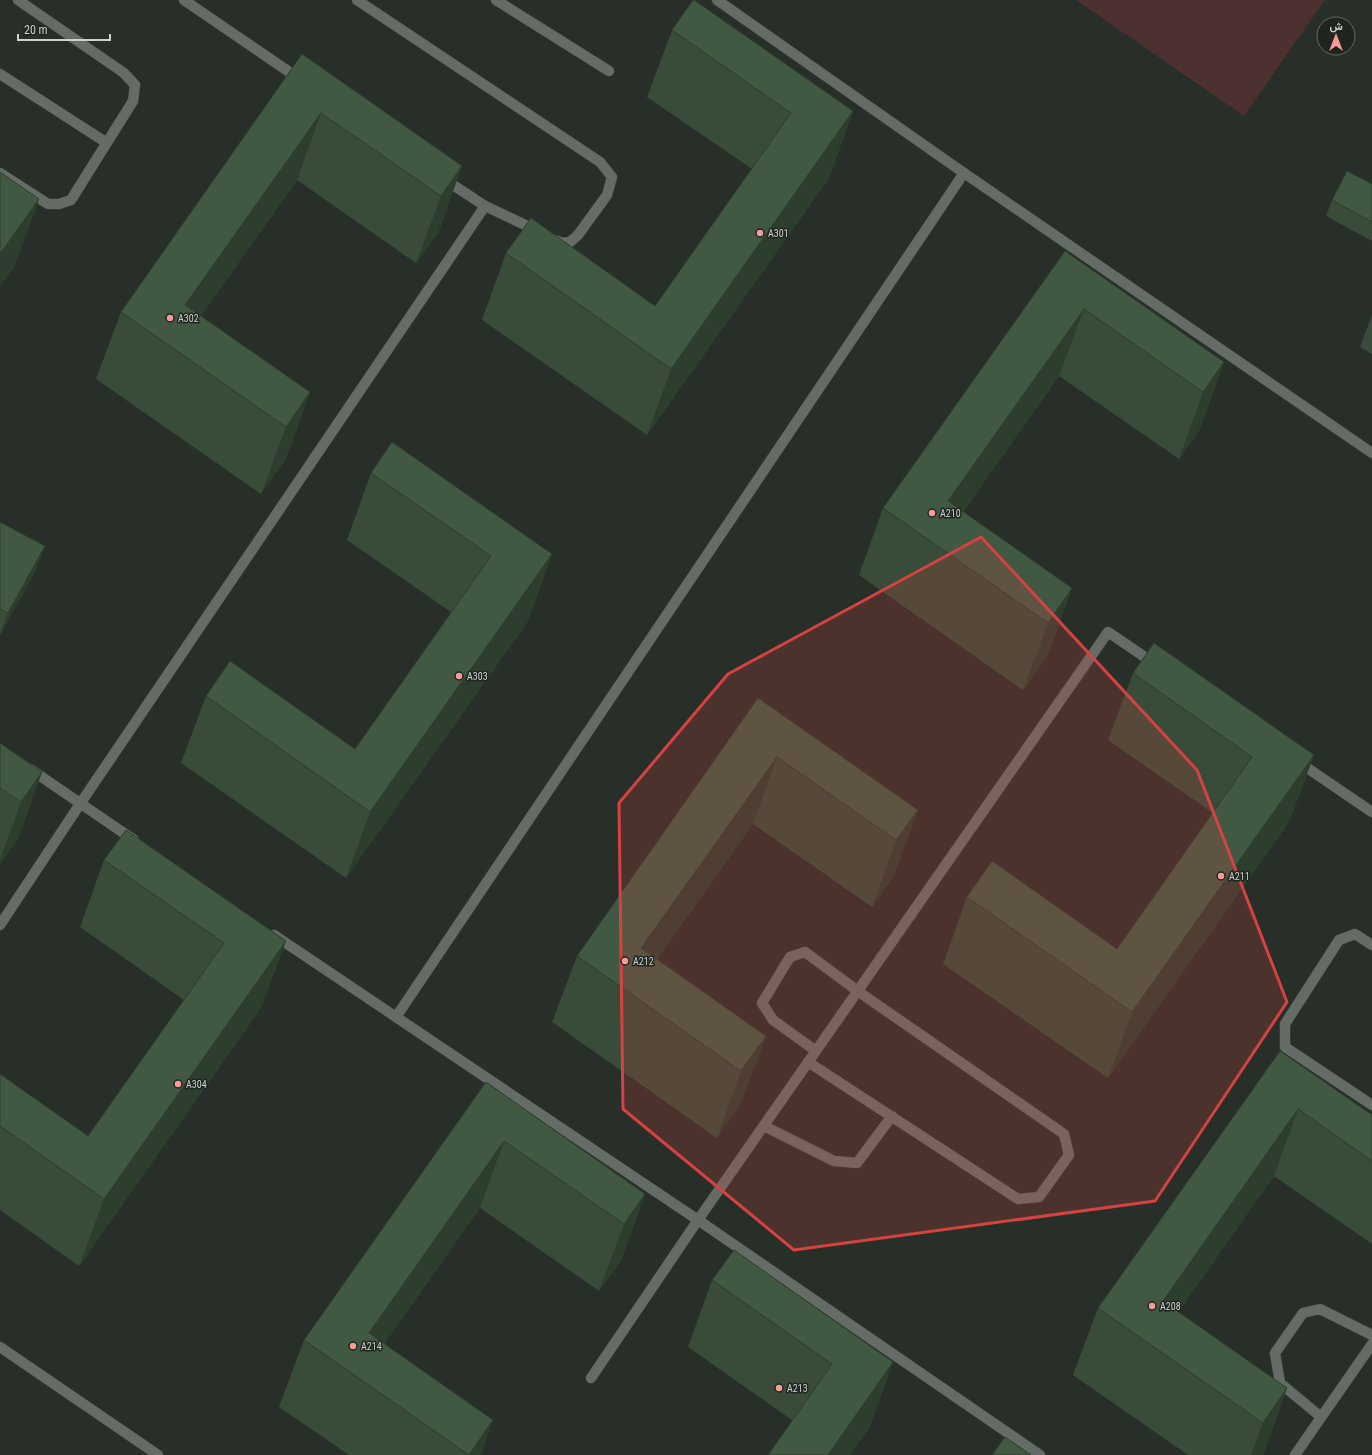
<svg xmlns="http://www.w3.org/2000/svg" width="1372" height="1455" viewBox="0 0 1372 1455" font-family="'Roboto Condensed',Vazirmatn,sans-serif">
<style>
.pitch{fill:#4c3130}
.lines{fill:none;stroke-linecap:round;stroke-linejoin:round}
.service-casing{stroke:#464b46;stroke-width:11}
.minor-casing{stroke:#464b46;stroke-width:11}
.tertiary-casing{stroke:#464b46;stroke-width:11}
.service{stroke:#656c65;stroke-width:10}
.minor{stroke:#656c65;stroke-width:10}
.tertiary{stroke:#656c65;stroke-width:10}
.wall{fill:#384c39}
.shaded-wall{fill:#2e3e2e}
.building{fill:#415842;stroke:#2e3e2e}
.marked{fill:#d54241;fill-opacity:0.2;stroke:#d54241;stroke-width:3;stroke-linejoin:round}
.poi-dot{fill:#f59b98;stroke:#1f251f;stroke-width:1.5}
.labels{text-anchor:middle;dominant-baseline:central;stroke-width:3;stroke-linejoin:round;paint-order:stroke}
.poi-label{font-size:10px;fill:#ced2ce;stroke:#1f251f;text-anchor:start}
</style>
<rect width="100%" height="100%" fill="#282f29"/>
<path class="pitch" d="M1076,0H1325L1244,116Z"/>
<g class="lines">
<defs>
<path id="service" d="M184,0L301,80
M357,0L600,162L612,177L607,195L578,235L570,242L563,243L554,240
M496,0L609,71
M0,74L107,143
M0,173L48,204H59L71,200L133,101L135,85L124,73L18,0
M444,179L485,206L538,231
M1297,761L1372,812
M30,769L134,840
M0,925L80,804L485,206
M274,935L698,1220L1040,1455
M1372,945L1355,934L1339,940L1285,1024V1047L1372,1105
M808,1062L1018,1199L1039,1197L1069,1155L1064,1134L859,992L805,952L790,957L762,1003L773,1020L816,1051
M764,1126L834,1161L857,1163L892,1116
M591,1378L698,1220L1108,632L1155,664
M1321,1417L1280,1383L1275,1353L1303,1313L1320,1309L1372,1335
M1295,1455L1372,1344"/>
<path id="minor" d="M396,1017L964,173
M0,1347L158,1455"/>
<path id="tertiary" d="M717,0L964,173L1372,453"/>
</defs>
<use href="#service" class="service-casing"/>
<use href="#minor" class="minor-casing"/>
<use href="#tertiary" class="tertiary-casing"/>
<use href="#service" class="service"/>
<use href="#minor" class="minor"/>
<use href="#tertiary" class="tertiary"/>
</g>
<path class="wall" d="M672,30L853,111L829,178L647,435L482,320L506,253L655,306L752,169L647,97Z
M302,54L462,166L438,233L416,263L297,180L201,316L310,392L286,459L261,494L96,379L121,312Z
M1372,184V241L1326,216L1332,200Z
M1065,251L1224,362L1200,429L1179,459L1059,376L963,512L1072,588L1048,655L1023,690L859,575L883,508Z
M1372,315V354L1360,347Z
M371,473L552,554L528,621L346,878L181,763L206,696L355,749L451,612L347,540Z
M0,522L36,570L0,635Z
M1133,673L1314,755L1289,822L1108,1078L943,964L967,897L1117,949L1213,813L1108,740Z
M758,698L918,810L893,877L872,907L753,824L657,959L766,1036L741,1103L717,1138L552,1022L577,956Z
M0,743L42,772L18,839L0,864Z
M104,860L286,941L261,1008L79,1266L0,1210V1074L88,1136L184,1000L80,927Z
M1280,1051L1372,1115V1244L1274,1176L1178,1312L1287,1388L1263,1455H1188L1073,1375L1098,1308Z
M486,1082L645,1194L621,1261L599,1291L480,1208L384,1344L481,1455H349L279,1407L304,1340Z
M712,1280L893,1362L869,1429L792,1420L688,1347Z"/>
<path class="shaded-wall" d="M853,111L829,178L647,435L671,369Z
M321,113L297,180L176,351L185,305Z
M462,166L438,233L416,263L441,196Z
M39,199L15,266L0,286V254Z
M1084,309L1059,376L938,547L948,501Z
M1224,362L1200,429L1179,459L1203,392Z
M310,392L286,459L261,494L286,427Z
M45,546L36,570L0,635L8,613Z
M552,554L528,621L346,878L370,812Z
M1072,588L1048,655L1023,690L1048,623Z
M1314,755L1289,822L1108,1078L1132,1012Z
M777,757L753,824L632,994L641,948Z
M42,772L18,839L0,864V859L21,802Z
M918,810L893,877L872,907L896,840Z
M286,941L261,1008L79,1266L104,1199Z
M766,1036L741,1103L717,1138L741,1071Z
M1298,1109L1274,1176L1154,1347L1163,1301Z
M504,1141L480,1208L359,1379L369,1333Z
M645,1194L621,1261L599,1291L624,1224Z
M893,1362L869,1429L850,1455H828Z
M1287,1388L1263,1455H1251L1263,1423Z
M493,1420L481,1455H469Z"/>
<path class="building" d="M693,0H694L853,111L671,369L506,253L531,218L655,306L791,113L672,30Z
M302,54L462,166L441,196L321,113L185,305L310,392L286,427L121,312Z
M1347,171L1372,184V222L1332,200Z
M0,172L39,199L0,254Z
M1065,251L1224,362L1203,392L1084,309L948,501L1072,588L1048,623L883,508Z
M392,442L552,554L370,812L206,696L230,661L355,749L491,556L371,473Z
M0,522L45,546L8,613L0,609Z
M1154,643L1314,755L1132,1012L967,897L992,861L1117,949L1252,757L1133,673Z
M758,698L918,810L896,840L777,757L641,948L766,1036L741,1071L577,956Z
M0,743L42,772L21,802L0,788Z
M126,830L286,941L104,1199L0,1126V1074L88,1136L224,943L104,860Z
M1280,1051L1372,1115V1161L1298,1109L1163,1301L1287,1388L1263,1423L1098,1308Z
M486,1082L645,1194L624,1224L504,1141L369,1333L493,1420L469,1455L304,1340Z
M734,1250L893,1362L828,1455H768L832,1364L712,1280Z
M1005,1437L1031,1455H992Z"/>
<path class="marked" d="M981,537L1197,770L1287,1002L1155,1201L794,1250L623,1109L619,803L728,674Z"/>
<g class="poi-dot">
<circle cx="760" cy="233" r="4"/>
<circle cx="170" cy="318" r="4"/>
<circle cx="932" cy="513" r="4"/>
<circle cx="459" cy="676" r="4"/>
<circle cx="1221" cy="876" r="4"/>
<circle cx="625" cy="961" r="4"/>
<circle cx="178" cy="1084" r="4"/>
<circle cx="1152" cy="1306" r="4"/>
<circle cx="353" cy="1346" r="4"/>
<circle cx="779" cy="1388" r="4"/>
</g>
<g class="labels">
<g class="poi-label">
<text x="768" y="233">A301</text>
<text x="178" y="318">A302</text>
<text x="940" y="513">A210</text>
<text x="467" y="676">A303</text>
<text x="1229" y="876">A211</text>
<text x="633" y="961">A212</text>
<text x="186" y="1084">A304</text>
<text x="1160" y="1306">A208</text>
<text x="361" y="1346">A214</text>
<text x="787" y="1388">A213</text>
</g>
</g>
<g transform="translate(1336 36)"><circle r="19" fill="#1f251f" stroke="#656a65"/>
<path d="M0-3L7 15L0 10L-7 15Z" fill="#f59b98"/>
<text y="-6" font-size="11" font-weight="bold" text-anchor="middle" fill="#ced2ce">ش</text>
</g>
<path d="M18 34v6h92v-6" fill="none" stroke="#ced2ce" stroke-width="2"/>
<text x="24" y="34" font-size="12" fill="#ced2ce" stroke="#1f251f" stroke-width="3" paint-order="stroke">20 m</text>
</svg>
